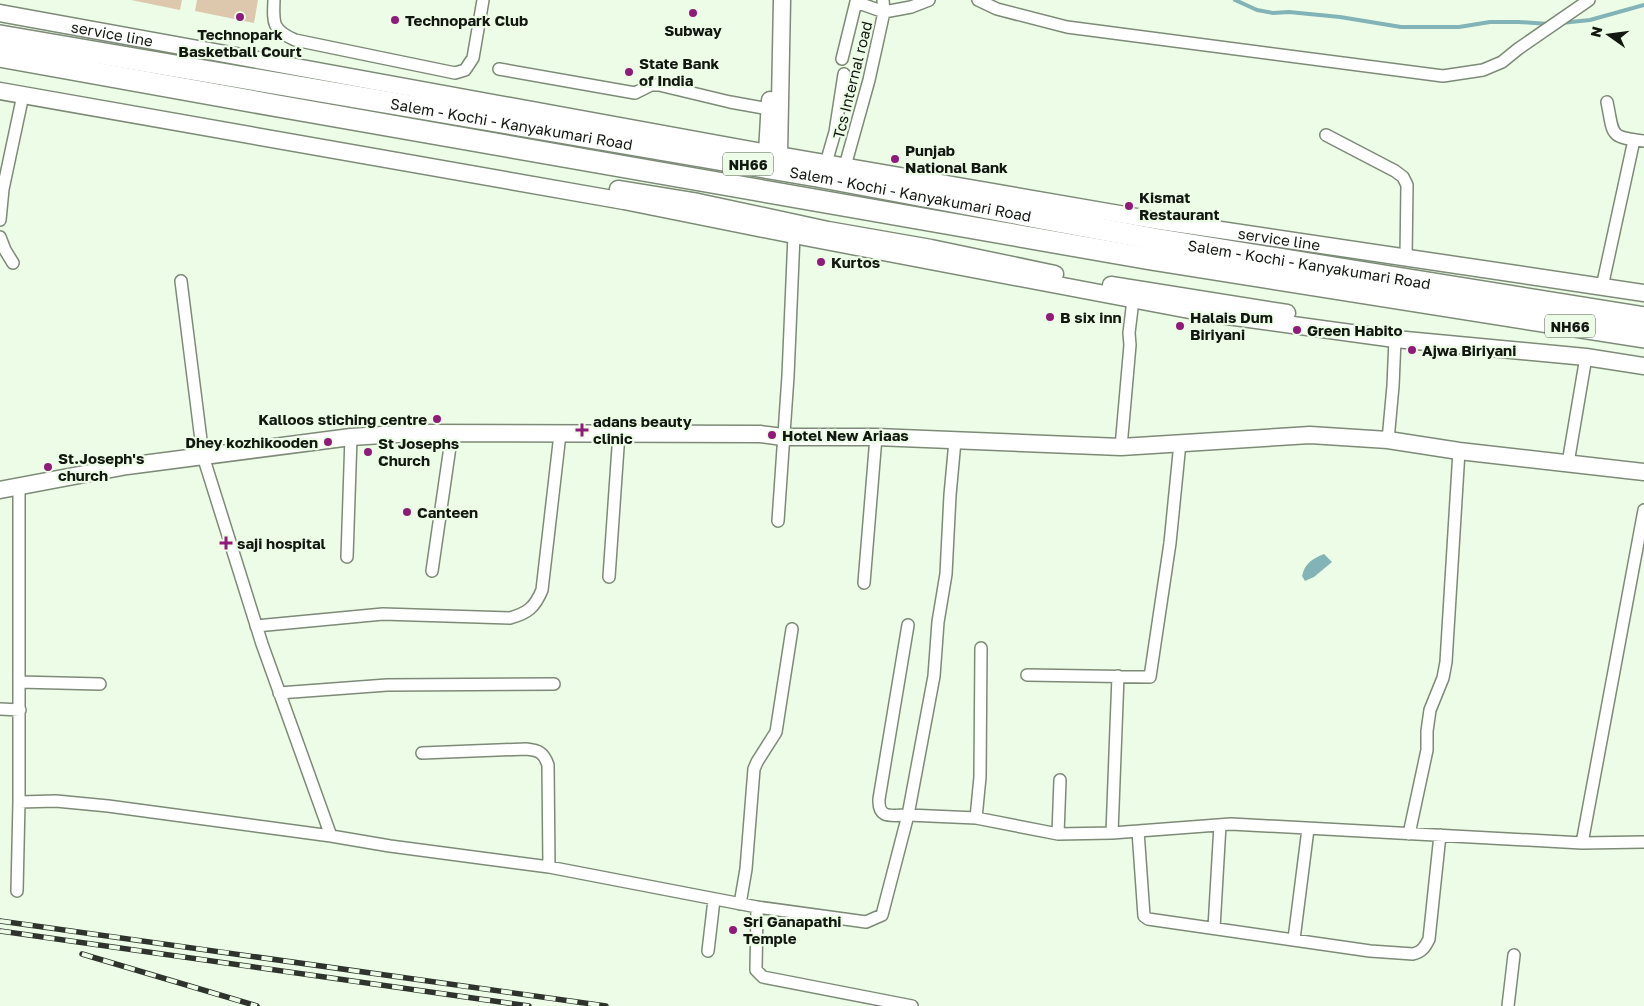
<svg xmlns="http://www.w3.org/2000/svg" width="1644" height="1006" viewBox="0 0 1644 1006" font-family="'Golos Text',sans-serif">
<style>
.green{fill:#ddc8ae}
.water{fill:#82b4b7}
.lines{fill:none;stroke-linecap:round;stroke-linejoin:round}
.stream{stroke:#82b4b7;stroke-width:4}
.street-casing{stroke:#7d8a77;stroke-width:14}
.secondary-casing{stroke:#7d8a77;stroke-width:19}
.highway-casing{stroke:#7d8a77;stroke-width:24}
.street{stroke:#fff;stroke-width:11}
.secondary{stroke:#fff;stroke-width:16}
.highway{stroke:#fff;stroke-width:21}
.rail-casing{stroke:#2e342c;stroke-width:5.5}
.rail{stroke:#edfce7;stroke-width:4;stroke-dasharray:11;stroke-linecap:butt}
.poi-dot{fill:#901a79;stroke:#edfce7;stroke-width:2}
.labels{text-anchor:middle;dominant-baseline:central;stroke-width:4.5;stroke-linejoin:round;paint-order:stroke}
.shield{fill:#edfce7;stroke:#545c50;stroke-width:1}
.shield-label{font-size:14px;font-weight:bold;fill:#121710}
.poi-label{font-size:15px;font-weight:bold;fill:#121710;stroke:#edfce7;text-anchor:start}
.street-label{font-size:15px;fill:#121710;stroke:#edfce7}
</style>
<rect width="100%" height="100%" fill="#edfce7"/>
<path class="green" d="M131,0H182L180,10Z
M197,0H258L254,23L195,11Z"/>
<path class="water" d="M1324,554L1332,562L1314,577L1305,581L1302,576C1305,563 1312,559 1324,554Z"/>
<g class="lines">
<path class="stream" d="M1235,0L1257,10L1273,13L1289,12L1340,17L1401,27H1459L1490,22H1519L1549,24
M1561,23L1590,20L1644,5"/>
<defs>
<path id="street" d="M274,0C273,23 272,30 295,40L455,73L465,70L473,58L483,0
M978,0L997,9L1067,27L1443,76L1483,70L1502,62L1518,49L1589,0
M842,59L856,2L884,12L911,7L929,0
M499,69L635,93L651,85H659L730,102L769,109
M1607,102C1614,135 1608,137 1644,141
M1326,135L1395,171L1403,177L1407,185L1406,258
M826,163L835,132L844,74
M845,166L869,80L884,12L883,0
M0,220L3,189L23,95
M0,237L5,250L13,263
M181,281L203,456L262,644L331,836L390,846L549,867L757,907L866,922L882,915L908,815L976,818L1058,834L1112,833L1231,824L1582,843L1644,842
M1602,287L1634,140
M1388,440L1393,386L1395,339
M1121,447L1130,345L1129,333L1133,300
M1568,463L1586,357
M19,487V802L56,801L108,806L331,836
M778,521L788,376L794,235
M347,557L351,437
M432,571L452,433
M609,577L619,433
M864,583L876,437
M908,625L879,799C878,820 892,815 908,815L934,676L938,622L946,574L950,495L955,441
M256,626L383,614L510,618C528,613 535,607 542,590L560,434
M1027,675L1150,677L1170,543L1180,443
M19,682L100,684
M279,693L387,685L554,684
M0,709L20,710
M422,753L526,749C539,750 544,753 548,765L549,867
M976,818L980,777L981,648
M1138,831L1144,916L1148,919L1370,951L1413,954C1422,952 1425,947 1429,939L1440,835
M1112,833L1118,676
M1058,834L1060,780
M1409,834L1427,750V731L1430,710L1443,678L1446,662L1459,451
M1582,843L1644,510
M17,891L19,802
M740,904L746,869L754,769L757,762L776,732L792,629
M757,907L756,970L763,977L912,1006
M1214,928L1220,825
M1294,939L1308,829
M708,951L714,900
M1508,1006L1514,955"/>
<g id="secondary">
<path id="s1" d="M0,13L767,153L1160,221L1644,293"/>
<path d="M0,91L624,201L794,235L1205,313L1395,339L1586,357L1644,366"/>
<path d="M767,153L770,100"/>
<path d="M779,154L782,0"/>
<path d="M618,189L698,202L828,230L931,248L1055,274"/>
<path d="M1111,285L1287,313"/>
<path d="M0,490L127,466L351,437L414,433L760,434L783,437H876L1121,447L1310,435L1388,440L1459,451L1644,472"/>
</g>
<g id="highway">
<path id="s2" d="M0,36L817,176L1154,239L1644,318"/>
<path d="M0,56L278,106L1151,259L1644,337"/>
</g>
</defs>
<use href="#street" class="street-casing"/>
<use href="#secondary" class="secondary-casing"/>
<use href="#highway" class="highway-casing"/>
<use href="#street" class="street"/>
<use href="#secondary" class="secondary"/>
<use href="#highway" class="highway"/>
<defs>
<path id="rail" d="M0,921L606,1006
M0,931L529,1006
M82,954L257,1006"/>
</defs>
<use href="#rail" class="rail-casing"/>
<use href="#rail" class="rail"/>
</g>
<g class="poi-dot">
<circle cx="693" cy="13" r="5"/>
<circle cx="240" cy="17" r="5"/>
<circle cx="395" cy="20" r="5"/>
<circle cx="629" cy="72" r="5"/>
<circle cx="895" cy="159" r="5"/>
<circle cx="1129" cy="206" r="5"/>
<circle cx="821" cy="262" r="5"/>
<circle cx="1050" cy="317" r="5"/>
<circle cx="1180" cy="326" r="5"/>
<circle cx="1297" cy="330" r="5"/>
<circle cx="1412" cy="350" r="5"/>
<circle cx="437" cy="419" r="5"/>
<path d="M579.5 422.5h5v5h5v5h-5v5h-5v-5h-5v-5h5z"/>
<circle cx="772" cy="435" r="5"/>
<circle cx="328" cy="442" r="5"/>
<circle cx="368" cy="452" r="5"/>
<circle cx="48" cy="467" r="5"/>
<circle cx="407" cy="512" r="5"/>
<path d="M223.5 535.5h5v5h5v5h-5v5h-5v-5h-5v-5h5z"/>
<circle cx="733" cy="930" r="5"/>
</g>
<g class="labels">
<g class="shield">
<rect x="723" y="152.5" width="50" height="23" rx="4"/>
<rect x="1545" y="314.5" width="50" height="23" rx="4"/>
</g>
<g class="shield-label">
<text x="748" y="164">NH66</text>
<text x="1570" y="326">NH66</text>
</g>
<g class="poi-label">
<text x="405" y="20">Technopark Club</text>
<text x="693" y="30" text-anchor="middle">Subway</text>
<text x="240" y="34" text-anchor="middle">Technopark<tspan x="240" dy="17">Basketball Court</tspan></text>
<text x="639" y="63">State Bank<tspan x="639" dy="17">of India</tspan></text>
<text x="905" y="150">Punjab<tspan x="905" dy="17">National Bank</tspan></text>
<text x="1139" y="197">Kismat<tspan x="1139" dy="17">Restaurant</tspan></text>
<text x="831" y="262">Kurtos</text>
<text x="1060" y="317">B six inn</text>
<text x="1190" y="317">Halais Dum<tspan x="1190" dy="17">Biriyani</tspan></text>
<text x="1307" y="330">Green Habito</text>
<text x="1422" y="350">Ajwa Biriyani</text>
<text x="427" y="419" text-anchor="end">Kalloos stiching centre</text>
<text x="593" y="421">adans beauty<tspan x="593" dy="17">clinic</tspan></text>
<text x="782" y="435">Hotel New Ariaas</text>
<text x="318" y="442" text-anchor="end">Dhey kozhikooden</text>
<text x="378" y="443">St Josephs<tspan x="378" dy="17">Church</tspan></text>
<text x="58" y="458">St.Joseph's<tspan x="58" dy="17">church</tspan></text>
<text x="417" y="512">Canteen</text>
<text x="237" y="543">saji hospital</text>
<text x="743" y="921">Sri Ganapathi<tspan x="743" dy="17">Temple</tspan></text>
</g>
<g class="street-label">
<text stroke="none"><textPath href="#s1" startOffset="114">service line</textPath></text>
<text transform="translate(852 80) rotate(-76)">Tcs Internal road</text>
<text stroke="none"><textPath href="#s2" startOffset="519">Salem - Kochi - Kanyakumari Road</textPath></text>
<text stroke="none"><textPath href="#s2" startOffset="924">Salem - Kochi - Kanyakumari Road</textPath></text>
<text stroke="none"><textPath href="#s1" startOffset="1299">service line</textPath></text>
<text stroke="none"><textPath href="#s2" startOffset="1329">Salem - Kochi - Kanyakumari Road</textPath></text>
</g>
</g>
<g transform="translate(1609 35) rotate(284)" stroke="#edfce7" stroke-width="4" paint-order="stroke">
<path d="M0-4L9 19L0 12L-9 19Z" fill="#121710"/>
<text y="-8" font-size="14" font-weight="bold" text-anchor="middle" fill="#121710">N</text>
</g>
</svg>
